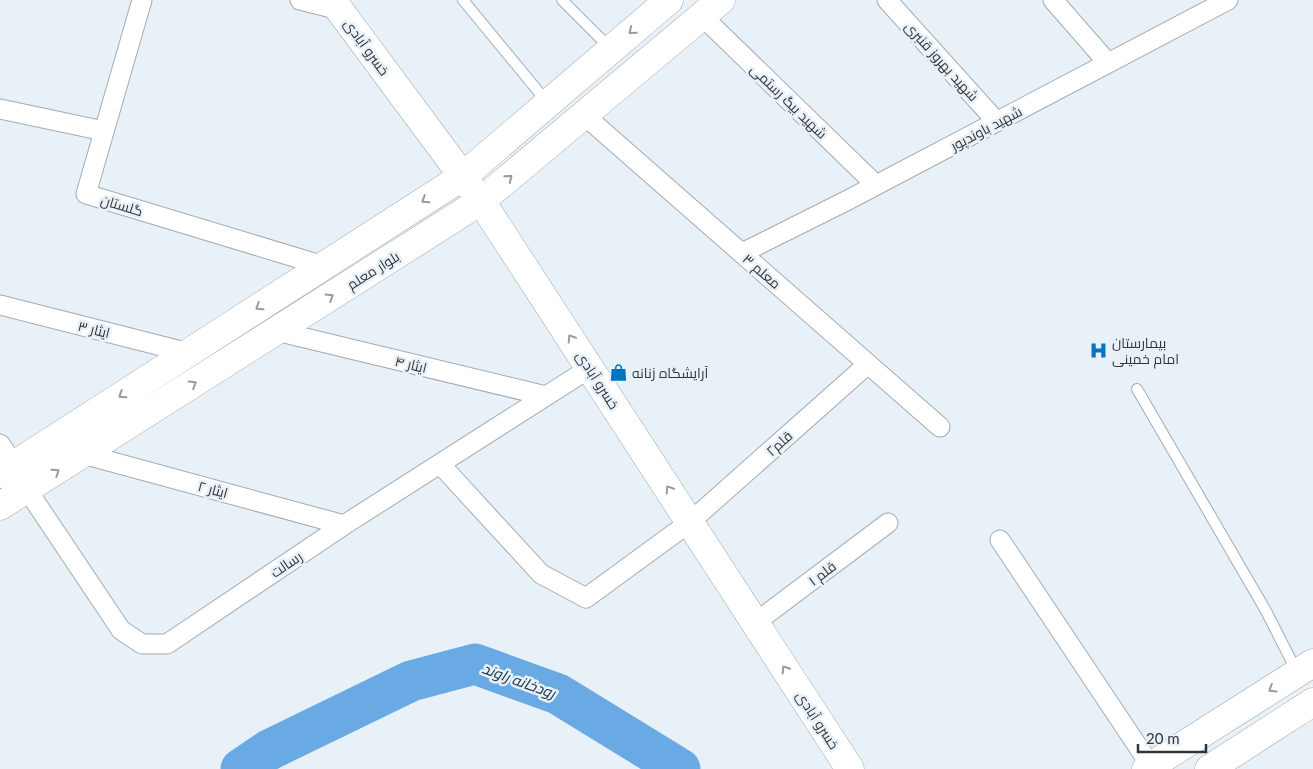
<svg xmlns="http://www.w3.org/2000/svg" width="1313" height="769" viewBox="0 0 1313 769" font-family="Lato,Cairo,sans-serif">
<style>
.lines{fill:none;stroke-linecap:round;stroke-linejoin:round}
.river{stroke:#6aaae4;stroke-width:41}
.lane-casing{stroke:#a3abb2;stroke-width:12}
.street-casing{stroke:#a3abb2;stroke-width:21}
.secondary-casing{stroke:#a3abb2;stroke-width:29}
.lane{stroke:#fff;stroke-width:10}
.street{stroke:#fff;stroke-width:19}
.secondary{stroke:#fff;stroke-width:28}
.oneway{stroke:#989a9c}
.labels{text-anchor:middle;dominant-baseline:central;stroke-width:5;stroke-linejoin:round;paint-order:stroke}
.street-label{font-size:14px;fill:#323538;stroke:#e9f1f8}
.poi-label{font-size:14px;fill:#323538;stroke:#e9f1f8;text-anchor:start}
.water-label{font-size:15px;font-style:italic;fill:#142f47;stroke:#e9f1f8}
</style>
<rect width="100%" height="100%" fill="#e9f1f8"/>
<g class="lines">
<path class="river" d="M241,769L269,750L411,681L475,664L558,694L680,769"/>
<defs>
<path id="lane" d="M463,0L547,102
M562,0L611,49
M1137,389L1266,611L1297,672"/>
<path id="street" d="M142,0L86,194L324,266
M300,0L340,10
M887,0L997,122
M1053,0L1108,63
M702,16L876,185
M0,109L104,131
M584,115L940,427
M742,253L848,200L1228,0
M0,305L189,353
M276,331L546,396
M0,444L15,465
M83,454L344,525
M440,464L541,574L586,598L690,522L868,364
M28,491L121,630L142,644H167L344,525L590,368
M1000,540L1151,766
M755,623L888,523"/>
<path id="secondary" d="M332,0L481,201L850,769
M0,474L462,177L669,0
M0,506L481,201L721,0
M1146,769L1313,663
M1209,769L1313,702"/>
</defs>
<use href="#lane" class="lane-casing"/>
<use href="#street" class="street-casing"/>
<use href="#secondary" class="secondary-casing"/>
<use href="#lane" class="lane"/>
<use href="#street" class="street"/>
<use href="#secondary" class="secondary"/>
</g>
<defs><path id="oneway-chevron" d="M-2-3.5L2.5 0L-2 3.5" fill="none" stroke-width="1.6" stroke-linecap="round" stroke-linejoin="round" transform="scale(1.25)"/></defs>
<g class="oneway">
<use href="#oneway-chevron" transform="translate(632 31) rotate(140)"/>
<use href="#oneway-chevron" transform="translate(509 178) rotate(-39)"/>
<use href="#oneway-chevron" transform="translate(425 200) rotate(147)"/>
<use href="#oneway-chevron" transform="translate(330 297) rotate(-32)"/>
<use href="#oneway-chevron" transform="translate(259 307) rotate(147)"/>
<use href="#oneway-chevron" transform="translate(571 338) rotate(-123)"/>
<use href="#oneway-chevron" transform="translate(193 384) rotate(-32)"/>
<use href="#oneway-chevron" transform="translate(122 395) rotate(147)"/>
<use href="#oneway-chevron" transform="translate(56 472) rotate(-34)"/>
<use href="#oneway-chevron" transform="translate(669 489) rotate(-123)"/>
<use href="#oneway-chevron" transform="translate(785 669) rotate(-123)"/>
<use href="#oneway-chevron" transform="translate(1272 689) rotate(148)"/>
</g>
<defs>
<symbol id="hospital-bare" viewBox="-9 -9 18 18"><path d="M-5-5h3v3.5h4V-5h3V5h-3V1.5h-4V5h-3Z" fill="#0175bf" stroke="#e9f1f8" stroke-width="2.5" paint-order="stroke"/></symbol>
<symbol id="shop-bare" viewBox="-9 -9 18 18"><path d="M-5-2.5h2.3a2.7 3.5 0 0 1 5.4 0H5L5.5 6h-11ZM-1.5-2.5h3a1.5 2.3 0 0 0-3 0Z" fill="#0175bf" stroke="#e9f1f8" stroke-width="2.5" paint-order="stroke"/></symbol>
</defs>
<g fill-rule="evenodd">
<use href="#hospital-bare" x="1086" y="338" width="25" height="25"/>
<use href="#shop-bare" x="606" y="360" width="25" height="25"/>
</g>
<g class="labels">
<g class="street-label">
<text transform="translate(367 47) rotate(54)">خسرو آبادی</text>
<text transform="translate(942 61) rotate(48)">شهید بهروز قنبری</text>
<text transform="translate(789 101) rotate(44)">شهید بیگ رستمی</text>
<text transform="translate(986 128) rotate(-28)">شهید باوندپور</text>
<text transform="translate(122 205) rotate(17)">گلستان</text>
<text transform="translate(373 270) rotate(-32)">بلوار معلم</text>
<text transform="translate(762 271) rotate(41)">معلم ۳</text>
<text transform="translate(94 329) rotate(14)">ایثار ۳</text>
<text transform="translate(411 364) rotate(14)">ایثار ۴</text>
<text transform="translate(598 380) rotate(57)">خسرو آبادی</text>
<text transform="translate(779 443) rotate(-42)">قلم۲</text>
<text transform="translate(213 489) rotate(15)">ایثار ۲</text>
<text transform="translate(286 564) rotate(-34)">رسالت</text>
<text transform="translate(822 573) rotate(-37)">قلم ۱</text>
<text transform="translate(818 720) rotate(57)">خسرو آبادی</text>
</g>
<g class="poi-label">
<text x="1112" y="342">بیمارستان<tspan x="1112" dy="16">امام خمینی</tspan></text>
<text x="632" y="372">آرایشگاه زنانه</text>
</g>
<g class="water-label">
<text transform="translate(519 680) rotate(20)">رودخانه راوند</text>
</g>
</g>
<path d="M1138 744v8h68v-8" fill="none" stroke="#323538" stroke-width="2.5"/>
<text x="1146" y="744" font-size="15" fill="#323538" stroke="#e9f1f8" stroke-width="4" paint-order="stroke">20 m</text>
</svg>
